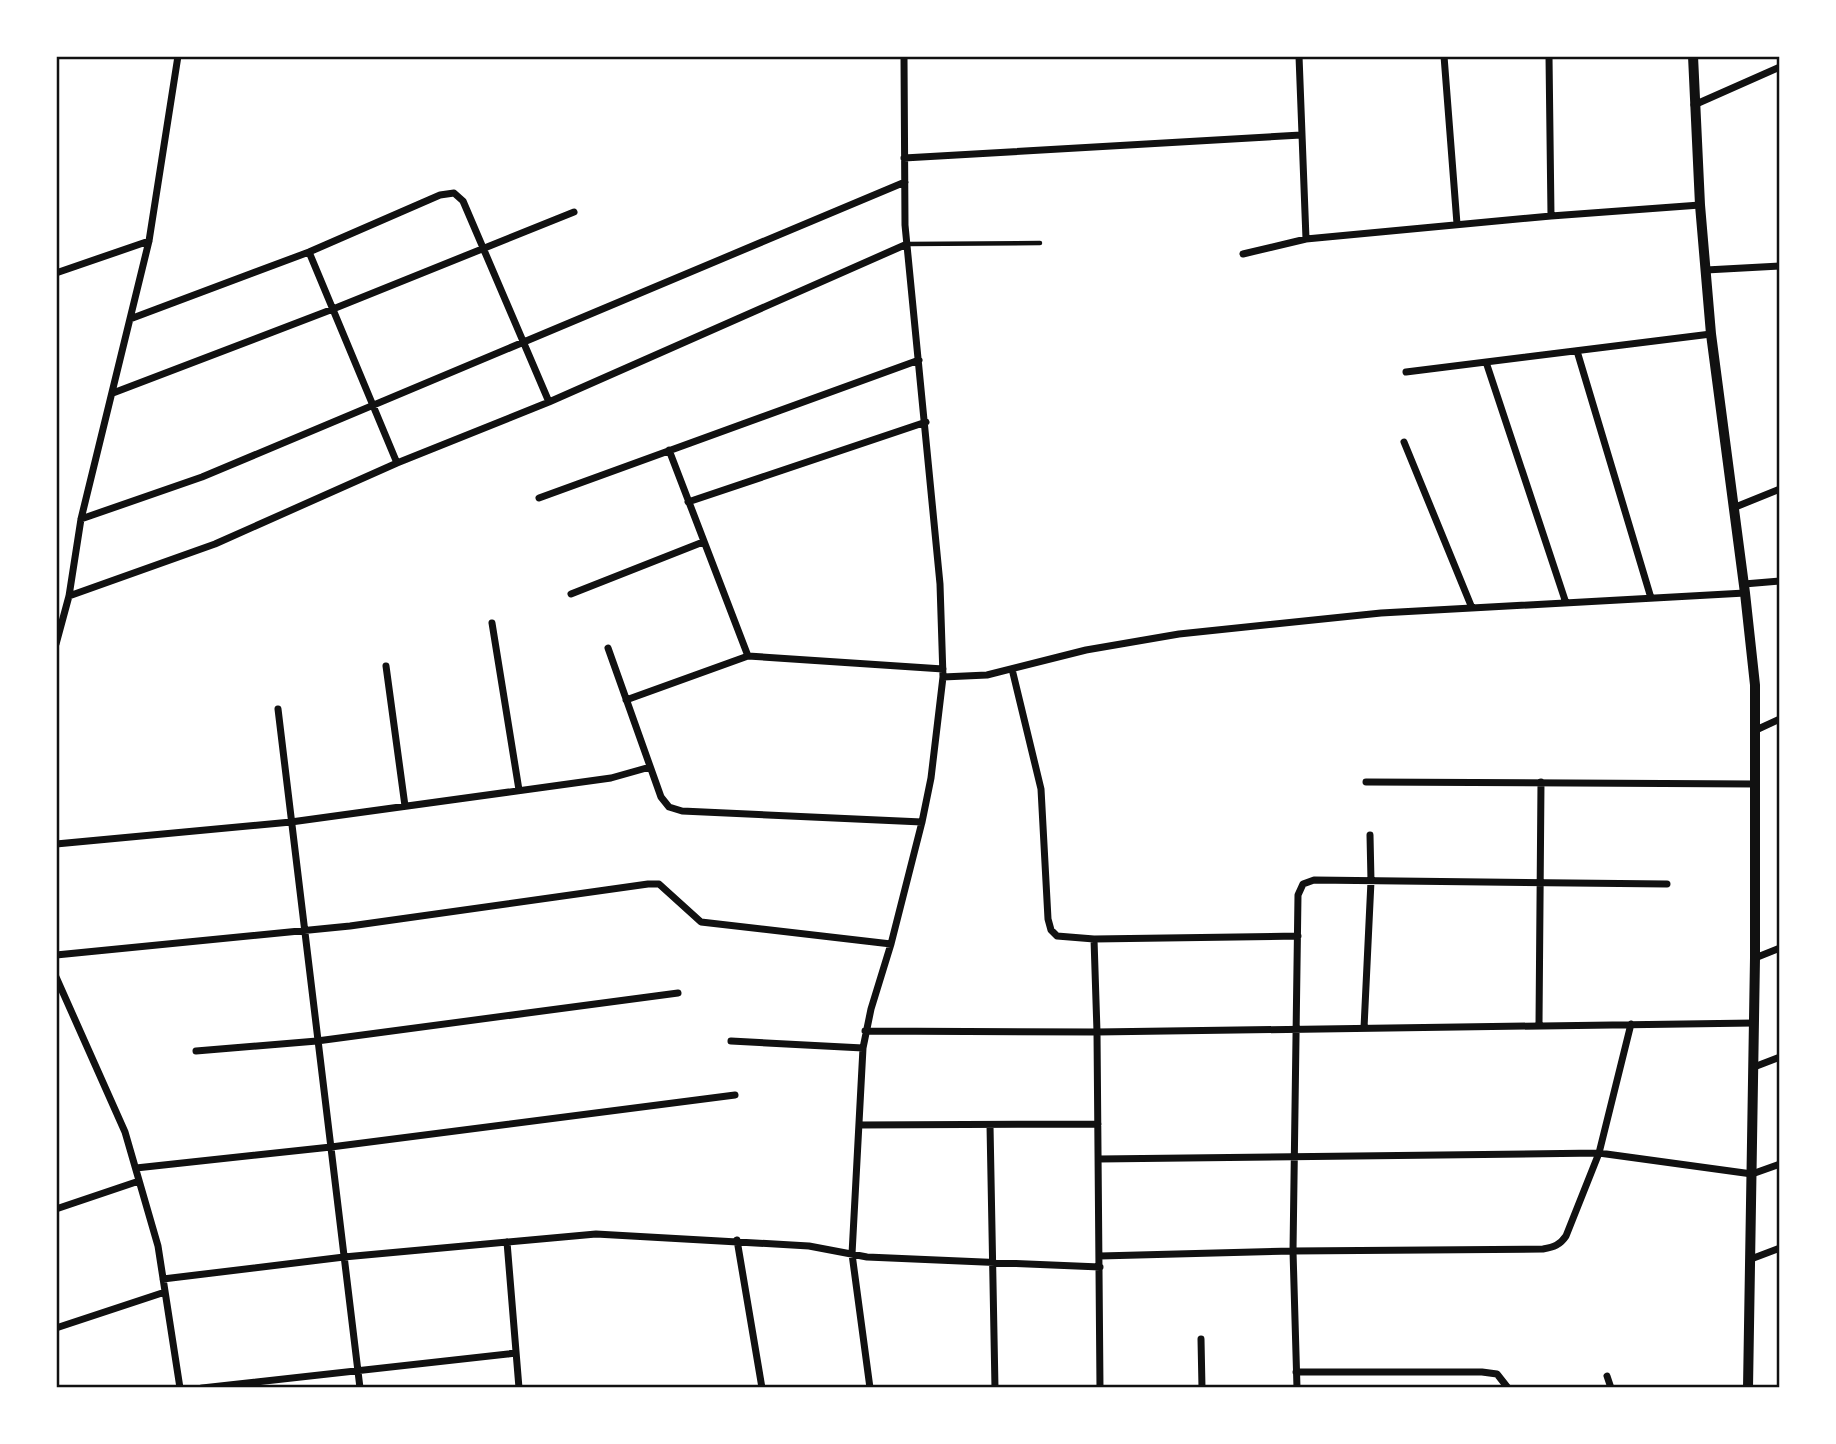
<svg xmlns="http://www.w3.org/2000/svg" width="1836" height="1444" viewBox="0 0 1836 1444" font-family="'Varela Round',sans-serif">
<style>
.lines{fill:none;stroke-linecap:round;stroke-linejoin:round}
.service{stroke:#111;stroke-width:4.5}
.minor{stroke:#111;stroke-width:7}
.tertiary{stroke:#111;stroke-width:10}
.neatline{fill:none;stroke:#111;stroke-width:2.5}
</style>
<rect width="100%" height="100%" fill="#fff"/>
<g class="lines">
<path class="service" d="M908,244L1040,243"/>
<path class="minor" d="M1299,56L1306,239
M1444,56L1457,224
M1549,56L1551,216
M1694,105L1780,67
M904,158L1301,135
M309,252L397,463
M1243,254L1306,239L1551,216L1700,205
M1706,270L1780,266
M56,273L149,241
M130,319L309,252L440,195L454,193L463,201L549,402
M1577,351L1651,598
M1486,362L1566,603
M1406,372L1711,334
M113,393L333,309L574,212
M1404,442L1472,608
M669,450L748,656
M539,498L919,360
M688,502L926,422
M1733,508L1780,489
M81,519L202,477L905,182
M1744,584L1780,581
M571,594L703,542
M69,596L215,544L397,463L549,402L907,244
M492,623L519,790
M56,644L69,596L81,519L149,241L178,56
M608,648L661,797L669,807L682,811L922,822
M386,666L405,806
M1012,669L1041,789L1048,919L1051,930L1057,936L1094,939L1298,936
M943,677L987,675L1086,650L1179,634L1381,613L1745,593
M626,700L748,656L943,669
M278,709L360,1388
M1756,730L1780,719
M1366,782L1756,784
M56,844L291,822L611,778L650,767
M1094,939L1097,1032L1100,1388
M56,955L350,926L648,884H659L701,922L891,944
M1755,958L1780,948
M56,977L125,1132L158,1246L180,1388
M1539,1025L1541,782
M1364,1028L1371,881L1370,835
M865,1031L1097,1032L1754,1023
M731,1041L863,1048
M196,1051L317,1041L678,993
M1754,1067L1780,1057
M859,1125L1098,1124
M990,1125L995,1388
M1099,1159L1599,1153L1752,1174L1780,1164
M136,1168L331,1147L735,1095
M56,1209L139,1181
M737,1240L762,1388
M507,1242L519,1388
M1100,1256L1293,1251L1543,1249C1554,1247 1560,1245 1566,1236L1599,1153L1631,1024
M1751,1259L1780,1248
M163,1279L344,1257L596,1234L809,1246L867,1257L1100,1267
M56,1328L165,1292
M1201,1339L1202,1388
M1296,1372H1482L1497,1374L1508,1388
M1607,1376L1611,1388
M202,1388L516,1353
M870,1388L852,1254L863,1048L871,1009L891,944L922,822L931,778L943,677L940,584L905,225L904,56
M1297,1388L1293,1251L1298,895L1303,884L1314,880L1667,884"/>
<path class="tertiary" d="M1693,56L1700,205L1711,334L1745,593L1755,685V958L1748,1388"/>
</g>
<rect width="1836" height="1444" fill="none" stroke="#ffffff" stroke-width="116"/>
<rect x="58" y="58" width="1720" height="1328" class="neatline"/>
</svg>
